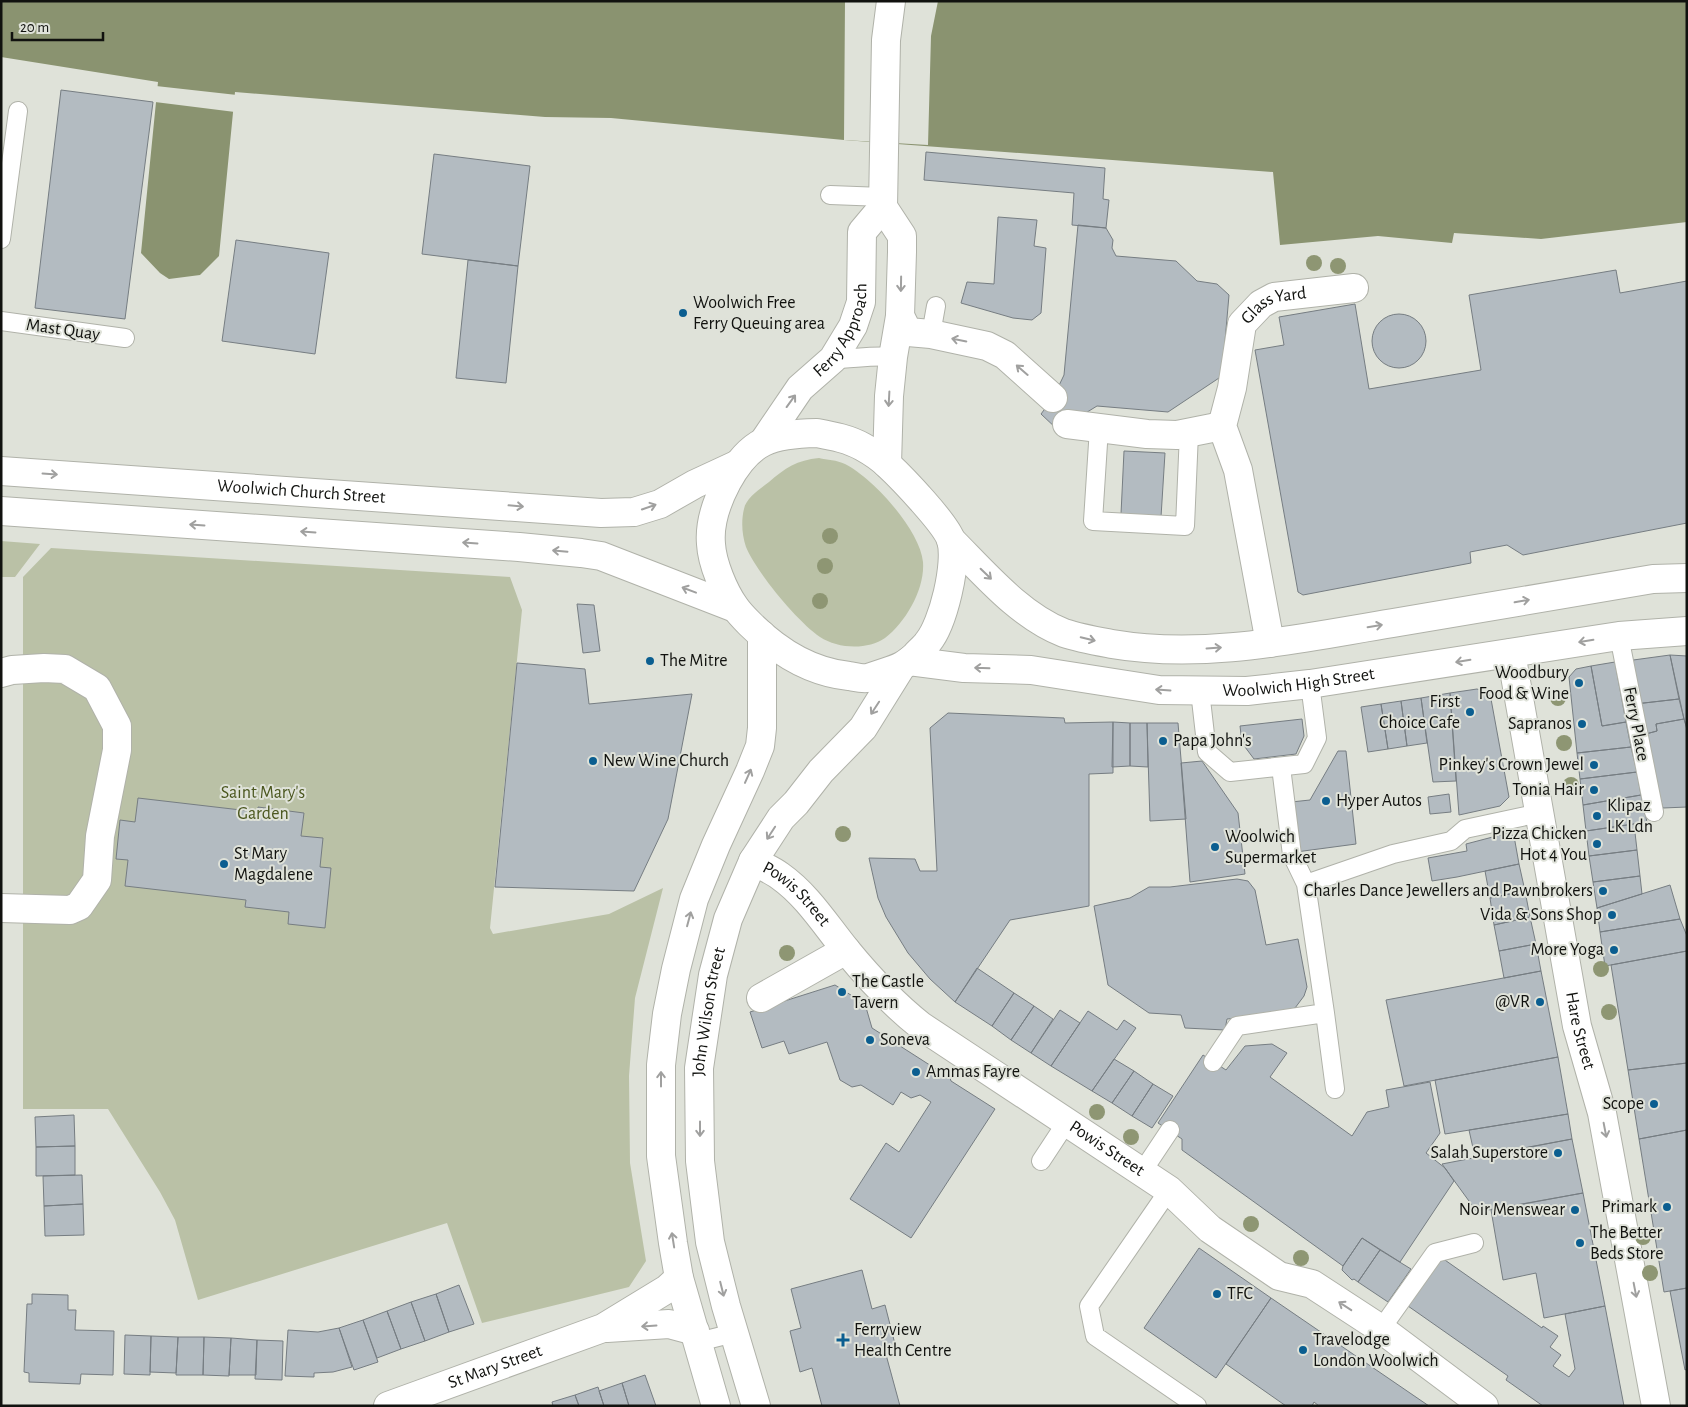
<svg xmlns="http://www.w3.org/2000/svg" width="1688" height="1407" viewBox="0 0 1688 1407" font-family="'Alegreya Sans',sans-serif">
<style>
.green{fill:#bac1a6}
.water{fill:#8a9370}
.pier{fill:#dfe2d9}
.building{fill:#b3bbc1;stroke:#767d82}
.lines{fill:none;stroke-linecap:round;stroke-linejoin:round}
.service-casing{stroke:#b0b2a9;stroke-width:20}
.minor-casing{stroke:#b0b2a9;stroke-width:30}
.primary-casing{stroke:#b0b2a9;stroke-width:30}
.trunk-casing{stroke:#b0b2a9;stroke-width:30}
.service{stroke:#fff;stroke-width:18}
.minor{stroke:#fff;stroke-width:28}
.primary{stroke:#fff;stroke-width:28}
.trunk{stroke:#fff;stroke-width:28}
.tree{fill:#8e9673}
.oneway{stroke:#a0a09f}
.poi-dot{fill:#0b5e90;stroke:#dfe2d9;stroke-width:2}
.labels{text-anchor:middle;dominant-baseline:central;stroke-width:4;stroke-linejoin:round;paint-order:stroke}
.poi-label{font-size:18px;fill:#11120f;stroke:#dfe2d9;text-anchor:start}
.street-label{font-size:18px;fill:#11120f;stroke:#dfe2d9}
.park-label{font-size:18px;fill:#4b571f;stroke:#dfe2d9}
</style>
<rect width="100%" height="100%" fill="#dfe2d9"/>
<path class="green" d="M819,458C827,460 837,460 845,464C873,478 920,530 923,562C925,589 906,622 885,638C868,650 838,649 820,637C797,621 757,573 746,547C742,535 741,521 744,509C746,498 760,489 769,482C785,468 797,460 819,458Z
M1,541L40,544L15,577H1Z
M51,548L510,577L522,610L490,928L493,934L609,914L663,888L635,998L629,1076L630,1163L646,1261L629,1287L482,1323L447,1223L198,1300L175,1220L160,1192L108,1109H23V577Z"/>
<path class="water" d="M1,1H1687V222L1541,239L1454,233L1452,243L1378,236L1280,245L1273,172L844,140L611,118L545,117L235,92L219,256L200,275L169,279L160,273L141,253L158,82L1,57Z"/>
<path class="pier" d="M845,1H938L931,36L928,145L844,140Z
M156,86L237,95L235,112L155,102Z"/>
<path class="building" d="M61,90L153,102L125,319L35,308Z
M926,152L1105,168L1103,199L1109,200L1106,228L1072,225L1074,193L924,180Z
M434,154L530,166L518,266L422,254Z
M998,217L1037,220L1034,246L1046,248L1041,313L1032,320L1013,318L961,303L967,282L994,284Z
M1078,225L1106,228L1113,240L1112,248L1116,256L1176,261L1197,281L1217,284L1229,295L1222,376L1168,412L1097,406L1058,430L1041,414L1053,398L1064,375Z
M236,240L329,253L315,354L222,341Z
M468,260L518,266L506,383L456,378Z
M1616,270L1620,293L1687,281V523L1523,555L1507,545L1470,552L1471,563L1303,595L1298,592L1255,350L1284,345L1279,317L1355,304L1369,389L1481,370L1469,295Z
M1372 341a27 27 0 1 1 54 0a27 27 0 1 1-54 0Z
M1124,451L1165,453L1161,517L1121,514Z
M577,604L594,605L600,651L583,653Z
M1670,655L1687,656V728L1684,719Z
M1670,655L1679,699L1635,704L1626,661Z
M1615,662L1626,722L1602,726L1591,666Z
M517,663L585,669L589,704L692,694L668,819L634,891L495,887Z
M1591,666L1602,726L1626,722L1631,747L1577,753L1569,677L1576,669Z
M1477,689L1488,693L1491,699L1509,797L1500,806L1459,815L1450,693Z
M1450,693L1456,781L1433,782L1421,698Z
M1421,698L1427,743L1407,746L1401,701Z
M1679,699L1684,719L1656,724L1657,731L1642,735L1635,704Z
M1401,701L1407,746L1388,749L1381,704Z
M1381,704L1388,749L1368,752L1361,707Z
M948,713L1064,718L1065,723L1113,722V773L1089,774V906L1010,920L955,1002L930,979L908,953L886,917L878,898L869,858L915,859L920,871H937L930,728Z
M1302,719L1304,736L1296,754L1254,759L1242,743L1240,726Z
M1684,719L1687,730V807L1663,808L1642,735L1657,731L1656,724Z
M1113,722L1130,723V766L1112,767Z
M1130,723H1147L1148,767L1130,766Z
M1147,723H1178L1186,819L1150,821Z
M1631,747L1637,772L1580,779L1577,753Z
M1338,751H1346L1356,844L1296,852L1291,802L1310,800Z
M1202,761L1238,813L1245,874L1190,882L1181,763Z
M1637,772L1641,795L1583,805L1580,779Z
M1449,794L1451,812L1430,814L1428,797Z
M1641,795L1647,822L1586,831L1583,805Z
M138,798L258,812V807L304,813L301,836L323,838L320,867L331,868L325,928L288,924L289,912L245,907L246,900L125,886L128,860L116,859L120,820L135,822Z
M1634,824L1637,850L1589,856L1586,831Z
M1508,833L1514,836L1519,864L1457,877L1432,881L1428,858L1467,851L1466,844Z
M1637,850L1640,876L1593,882L1589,856Z
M1519,864L1525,891L1490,898L1485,871Z
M1640,876L1642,894L1597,908L1593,882Z
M1237,879L1248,881L1255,890L1266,945L1298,939L1307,987L1304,996L1295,1008L1276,1014L1227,1019L1225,1030L1185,1028L1181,1015L1149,1013L1108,985L1094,906L1130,898L1149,887H1170Z
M1670,885L1680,919L1600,932L1597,908Z
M1525,891L1530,917L1494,925L1490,898Z
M1530,917L1536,944L1499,951L1494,925Z
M1680,919L1687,936V951L1605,966L1600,932Z
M1536,944L1541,971L1504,978L1499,951Z
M1687,951V1063L1628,1070L1611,965Z
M977,968L1014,993L992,1026L955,1002Z
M1541,971L1558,1057L1404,1086L1386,1000Z
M835,985L865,1004L872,1028L950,1078L951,1081L995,1109L911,1238L850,1199L886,1143L899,1152L931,1102L920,1095L911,1098L901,1092L893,1105L861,1085L852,1087L840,1080L827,1042L789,1054L784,1041L762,1048L750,1012Z
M1014,993L1034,1006L1011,1040L992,1026Z
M1034,1006L1053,1019L1031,1053L1011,1040Z
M1060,1010L1080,1023L1051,1066L1031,1053Z
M1088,1011L1117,1030L1124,1020L1136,1028L1092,1091L1051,1066Z
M1272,1044L1287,1053L1270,1077L1352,1136L1367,1112L1389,1107L1386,1090L1430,1082L1440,1133L1426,1153L1445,1168L1454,1181L1400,1262L1362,1238L1343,1266L1182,1150V1139L1158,1123L1203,1055L1226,1070L1245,1046Z
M1558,1057L1568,1114L1445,1134L1435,1080Z
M1114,1059L1134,1071L1112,1103L1092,1091Z
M1687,1063V1130L1639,1139L1628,1070Z
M1134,1071L1153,1084L1132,1116L1112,1103Z
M1153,1084L1173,1096L1152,1128L1132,1116Z
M1568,1114L1572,1139L1475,1157L1469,1130Z
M74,1115L75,1146L36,1147L35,1117Z
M1687,1130V1288L1664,1292L1639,1139Z
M1572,1139L1583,1193L1477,1212L1442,1164Z
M75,1146V1175L36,1176V1147Z
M82,1175L83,1204L44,1206L43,1176Z
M1583,1193L1605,1306L1544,1318L1536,1273L1503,1280L1491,1210Z
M83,1204L84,1235L45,1236L44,1206Z
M1362,1238L1380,1250L1358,1282L1354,1279L1352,1280L1342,1270L1343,1266Z
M1199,1248L1271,1298L1216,1378L1144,1328Z
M1380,1250L1411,1269L1388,1302L1358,1282Z
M1442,1258L1542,1328L1543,1326L1558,1336L1550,1347L1561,1355L1553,1366L1569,1377L1575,1369L1565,1314L1605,1306L1624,1406H1543L1506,1380L1508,1376L1408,1306Z
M862,1270L872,1309L885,1305L896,1348L885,1351L900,1406H822L812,1368L800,1372L790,1331L801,1328L791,1289Z
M459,1285L474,1324L449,1332L436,1294Z
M1687,1288V1369L1685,1370L1670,1291Z
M32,1294L68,1295V1310H76L75,1330L114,1331L113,1375L81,1374L80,1384L29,1382V1373L24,1372L27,1304H32Z
M436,1294L449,1332L425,1341L411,1302Z
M1271,1298L1429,1406H1319L1314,1402L1312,1406H1286L1226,1364Z
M411,1302L425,1341L401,1349L387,1311Z
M387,1311L401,1349L377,1358L363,1320Z
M363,1320L378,1362L354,1370L339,1328Z
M339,1328L352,1367L333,1372L314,1373V1377L285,1376L288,1330L318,1332Z
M125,1335L151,1336L150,1375L124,1374Z
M151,1336L178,1337L176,1373L150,1372Z
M178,1337H204L203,1375H176Z
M204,1337L231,1338L229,1376L203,1375Z
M231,1338L257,1340L256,1375H229Z
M257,1340L283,1341L282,1380L255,1379Z
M645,1375L656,1406H629L622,1383Z
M622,1383L629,1406H604L599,1391Z
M598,1387L604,1406H579L575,1395Z
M575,1395L579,1406H553L552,1402Z"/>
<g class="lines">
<defs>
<path id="service" d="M830,195L883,197
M1,239L18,111
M1,321L125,338
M931,334L936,306
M833,359C853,359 872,355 893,357
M1099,428L1093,521L1185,526L1189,433
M1619,636L1654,812
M1200,691L1207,752L1230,772L1304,764L1317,738L1310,684
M1281,767L1292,855L1306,884
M1325,1013L1335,1089
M1213,1062L1237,1026L1325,1013L1306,884L1393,854L1451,841L1465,829L1540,813
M1041,1161L1066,1123
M1142,1172L1170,1130
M1169,1190L1089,1306L1095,1336L1197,1406
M1381,1329L1435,1253L1474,1243
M698,1342L734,1333"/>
<g id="minor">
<path d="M900,316L908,332L931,334L987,346L1005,355L1053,398"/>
<path d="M1067,424L1147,434L1177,435L1222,426"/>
<path id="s1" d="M1270,643L1238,470L1222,426L1232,388L1242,324L1261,304L1274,297L1354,288"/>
<path id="s2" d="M1511,653L1577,1026L1602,1113L1656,1406"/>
<path d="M1,673L12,670L44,668L65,669L97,688L117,726V750L100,836L97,880L79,906L70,910L1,908"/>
<path id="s3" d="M753,861C762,866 772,870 780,876C807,895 825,924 846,950C869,978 893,1004 921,1026L1169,1190L1210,1229L1279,1276L1312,1284L1381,1329L1484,1406"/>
<path d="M761,998L846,950"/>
<path d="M607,1328L669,1324L695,1331"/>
<path id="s4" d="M388,1406L603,1328L667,1289L679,1278"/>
</g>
<g id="primary">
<path id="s5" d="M1,471L601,513L634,512L660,504L695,484L736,465"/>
<path d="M1,511L519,547L581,553L601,556L735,608"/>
<path d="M951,540C984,573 1020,616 1064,633C1079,638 1096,641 1112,644C1206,660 1300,638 1393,623C1480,608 1567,594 1653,579L1687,578"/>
<path id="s6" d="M909,661L964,668L1031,670L1159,690L1247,691L1310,684L1619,636L1687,631"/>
</g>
<g id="trunk">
<path d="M817,433C833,436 849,439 863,447C872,452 881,458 888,465C902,478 946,524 951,540C958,563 943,624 928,642C925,647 919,651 915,656C906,665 898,668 886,672C880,674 874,676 868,678C862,679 855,677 849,676C811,672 777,651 750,624C745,619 739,613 735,607C724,592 712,563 711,544C709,522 717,501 727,482C750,440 771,434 817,433Z"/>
<path id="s7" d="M764,441L800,388L833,359L853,326L861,302L862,232L883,207"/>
<path d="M887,464L889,396L893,357L900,316L902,252V236L883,207L886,40L891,1"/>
<path d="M716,1406L679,1278L673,1243L661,1156V1065L667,1014L676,969L694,899L716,845L750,771L760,746L762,728V635"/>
<path id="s8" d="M756,1406L726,1306L710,1242L700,1161L699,1068L713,975L728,919L753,861L781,818L796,803L821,771L863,728L901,667"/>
</g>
</defs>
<use href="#service" class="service-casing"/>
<use href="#minor" class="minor-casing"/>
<use href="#primary" class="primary-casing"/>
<use href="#trunk" class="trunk-casing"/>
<use href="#service" class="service"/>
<use href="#minor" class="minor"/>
<use href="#primary" class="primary"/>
<use href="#trunk" class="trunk"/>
</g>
<g class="tree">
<circle cx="1314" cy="263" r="8"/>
<circle cx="1338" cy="266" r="8"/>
<circle cx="830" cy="536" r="8"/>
<circle cx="825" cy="566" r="8"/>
<circle cx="820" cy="601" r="8"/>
<circle cx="1558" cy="698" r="8"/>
<circle cx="1564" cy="743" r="8"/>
<circle cx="1571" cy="785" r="8"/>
<circle cx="843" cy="834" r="8"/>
<circle cx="787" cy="953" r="8"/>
<circle cx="1601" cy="969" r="8"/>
<circle cx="1609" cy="1012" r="8"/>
<circle cx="1097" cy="1112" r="8"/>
<circle cx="1131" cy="1137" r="8"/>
<circle cx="1251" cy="1224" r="8"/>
<circle cx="1643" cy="1237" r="8"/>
<circle cx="1301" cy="1258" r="8"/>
<circle cx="1650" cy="1273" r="8"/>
</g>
<defs><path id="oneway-shaft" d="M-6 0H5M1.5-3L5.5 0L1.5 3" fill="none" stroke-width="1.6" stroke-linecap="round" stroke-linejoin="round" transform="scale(1.25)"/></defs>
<g class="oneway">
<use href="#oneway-shaft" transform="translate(901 284) rotate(91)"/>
<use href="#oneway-shaft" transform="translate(959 340) rotate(-169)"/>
<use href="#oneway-shaft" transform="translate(1022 370) rotate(-139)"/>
<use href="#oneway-shaft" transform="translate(889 399) rotate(93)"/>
<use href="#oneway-shaft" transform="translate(791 401) rotate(-54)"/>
<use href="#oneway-shaft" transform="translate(50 474) rotate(4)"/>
<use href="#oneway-shaft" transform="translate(516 506) rotate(5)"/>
<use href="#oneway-shaft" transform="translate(649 507) rotate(-19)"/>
<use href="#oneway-shaft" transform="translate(197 525) rotate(-176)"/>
<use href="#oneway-shaft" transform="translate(308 532) rotate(-176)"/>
<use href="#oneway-shaft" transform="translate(470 543) rotate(-176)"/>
<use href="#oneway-shaft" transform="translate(560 551) rotate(-175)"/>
<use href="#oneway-shaft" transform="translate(986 574) rotate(44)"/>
<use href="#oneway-shaft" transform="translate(689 590) rotate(-159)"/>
<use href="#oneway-shaft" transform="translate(1522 601) rotate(-10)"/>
<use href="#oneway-shaft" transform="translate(1375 626) rotate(-9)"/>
<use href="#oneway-shaft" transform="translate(1088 639) rotate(13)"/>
<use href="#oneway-shaft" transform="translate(1586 641) rotate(171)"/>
<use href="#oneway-shaft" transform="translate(1214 648) rotate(-4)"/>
<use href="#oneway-shaft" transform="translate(1463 661) rotate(171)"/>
<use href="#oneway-shaft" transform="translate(982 668) rotate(-178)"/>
<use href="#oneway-shaft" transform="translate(1163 690) rotate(-176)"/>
<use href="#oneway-shaft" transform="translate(875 708) rotate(123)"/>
<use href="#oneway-shaft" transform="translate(748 776) rotate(-66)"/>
<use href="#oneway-shaft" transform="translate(771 833) rotate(123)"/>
<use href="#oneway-shaft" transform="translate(689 919) rotate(-75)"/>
<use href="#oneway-shaft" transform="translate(661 1079) rotate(-90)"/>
<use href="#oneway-shaft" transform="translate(700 1129) rotate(90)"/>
<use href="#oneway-shaft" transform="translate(1605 1130) rotate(79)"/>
<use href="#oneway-shaft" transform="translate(673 1240) rotate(-99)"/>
<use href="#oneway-shaft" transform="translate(722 1289) rotate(76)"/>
<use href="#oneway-shaft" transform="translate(1635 1290) rotate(79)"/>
<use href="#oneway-shaft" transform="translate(1345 1306) rotate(-147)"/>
<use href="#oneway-shaft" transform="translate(649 1326) rotate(176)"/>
</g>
<g class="poi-dot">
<circle cx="683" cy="313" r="5"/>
<circle cx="650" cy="661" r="5"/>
<circle cx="1579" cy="683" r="5"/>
<circle cx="1470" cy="712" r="5"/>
<circle cx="1582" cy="724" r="5"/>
<circle cx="1163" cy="741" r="5"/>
<circle cx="593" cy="761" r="5"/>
<circle cx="1594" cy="765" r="5"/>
<circle cx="1594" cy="790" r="5"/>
<circle cx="1326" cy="801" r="5"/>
<circle cx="1597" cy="816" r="5"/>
<circle cx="1597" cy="844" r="5"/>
<circle cx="1215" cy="847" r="5"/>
<circle cx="224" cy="864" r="5"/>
<circle cx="1603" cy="891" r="5"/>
<circle cx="1612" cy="915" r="5"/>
<circle cx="1614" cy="950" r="5"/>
<circle cx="842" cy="992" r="5"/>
<circle cx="1540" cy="1002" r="5"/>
<circle cx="870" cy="1040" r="5"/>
<circle cx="916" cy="1072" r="5"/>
<circle cx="1654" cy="1104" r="5"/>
<circle cx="1558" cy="1153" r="5"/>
<circle cx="1667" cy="1207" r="5"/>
<circle cx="1575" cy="1210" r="5"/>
<circle cx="1580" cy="1243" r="5"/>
<circle cx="1217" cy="1294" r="5"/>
<path d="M840.5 1332.5h5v5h5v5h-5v5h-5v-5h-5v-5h5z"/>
<circle cx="1303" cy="1350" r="5"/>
</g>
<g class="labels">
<g class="poi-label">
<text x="693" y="303">Woolwich Free<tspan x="693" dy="21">Ferry Queuing area</tspan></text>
<text x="660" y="661">The Mitre</text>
<text x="1569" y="673" text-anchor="end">Woodbury<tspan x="1569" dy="21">Food &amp; Wine</tspan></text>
<text x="1460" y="702" text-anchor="end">First<tspan x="1460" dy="21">Choice Cafe</tspan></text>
<text x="1572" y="724" text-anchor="end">Sapranos</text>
<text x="1173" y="741">Papa John's</text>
<text x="603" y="761">New Wine Church</text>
<text x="1584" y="765" text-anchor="end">Pinkey's Crown Jewel</text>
<text x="1584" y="790" text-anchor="end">Tonia Hair</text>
<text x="1336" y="801">Hyper Autos</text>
<text x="1607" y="806">Klipaz<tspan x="1607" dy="21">LK Ldn</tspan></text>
<text x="1587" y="834" text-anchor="end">Pizza Chicken<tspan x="1587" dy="21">Hot 4 You</tspan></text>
<text x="1225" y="837">Woolwich<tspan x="1225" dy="21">Supermarket</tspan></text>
<text x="234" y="854">St Mary<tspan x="234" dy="21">Magdalene</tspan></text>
<text x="1593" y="891" text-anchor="end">Charles Dance Jewellers and Pawnbrokers</text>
<text x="1602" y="915" text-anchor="end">Vida &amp; Sons Shop</text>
<text x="1604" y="950" text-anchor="end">More Yoga</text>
<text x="852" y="982">The Castle<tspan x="852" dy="21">Tavern</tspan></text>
<text x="1530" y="1002" text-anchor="end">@VR</text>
<text x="880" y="1040">Soneva</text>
<text x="926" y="1072">Ammas Fayre</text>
<text x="1644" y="1104" text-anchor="end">Scope</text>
<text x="1548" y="1153" text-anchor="end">Salah Superstore</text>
<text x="1657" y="1207" text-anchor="end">Primark</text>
<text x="1565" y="1210" text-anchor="end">Noir Menswear</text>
<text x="1590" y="1233">The Better<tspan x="1590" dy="21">Beds Store</tspan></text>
<text x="1227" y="1294">TFC</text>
<text x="854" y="1330">Ferryview<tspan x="854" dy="21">Health Centre</tspan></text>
<text x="1313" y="1340">Travelodge<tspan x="1313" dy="21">London Woolwich</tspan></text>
</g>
<g class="street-label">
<text stroke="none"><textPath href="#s1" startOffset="366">Glass Yard</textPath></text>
<text stroke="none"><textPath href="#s7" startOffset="138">Ferry Approach</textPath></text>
<text transform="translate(63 330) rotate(8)">Mast Quay</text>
<text stroke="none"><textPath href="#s5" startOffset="301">Woolwich Church Street</textPath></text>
<text stroke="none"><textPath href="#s6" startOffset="392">Woolwich High Street</textPath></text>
<text transform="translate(1636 724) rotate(79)">Ferry Place</text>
<text stroke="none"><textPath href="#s3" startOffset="55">Powis Street</textPath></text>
<text stroke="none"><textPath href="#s8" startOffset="402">John Wilson Street</textPath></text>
<text stroke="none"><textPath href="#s2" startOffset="384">Hare Street</textPath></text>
<text stroke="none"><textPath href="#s3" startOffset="460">Powis Street</textPath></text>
<text stroke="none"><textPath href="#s4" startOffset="114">St Mary Street</textPath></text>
</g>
<g class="park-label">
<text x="263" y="793">Saint Mary's<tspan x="263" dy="21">Garden</tspan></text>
</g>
</g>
<rect width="1688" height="1407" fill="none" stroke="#11120f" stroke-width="5"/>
<path d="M12 32v8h91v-8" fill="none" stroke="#11120f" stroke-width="2.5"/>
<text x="20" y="32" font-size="15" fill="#11120f" stroke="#dfe2d9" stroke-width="4" paint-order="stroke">20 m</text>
</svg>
